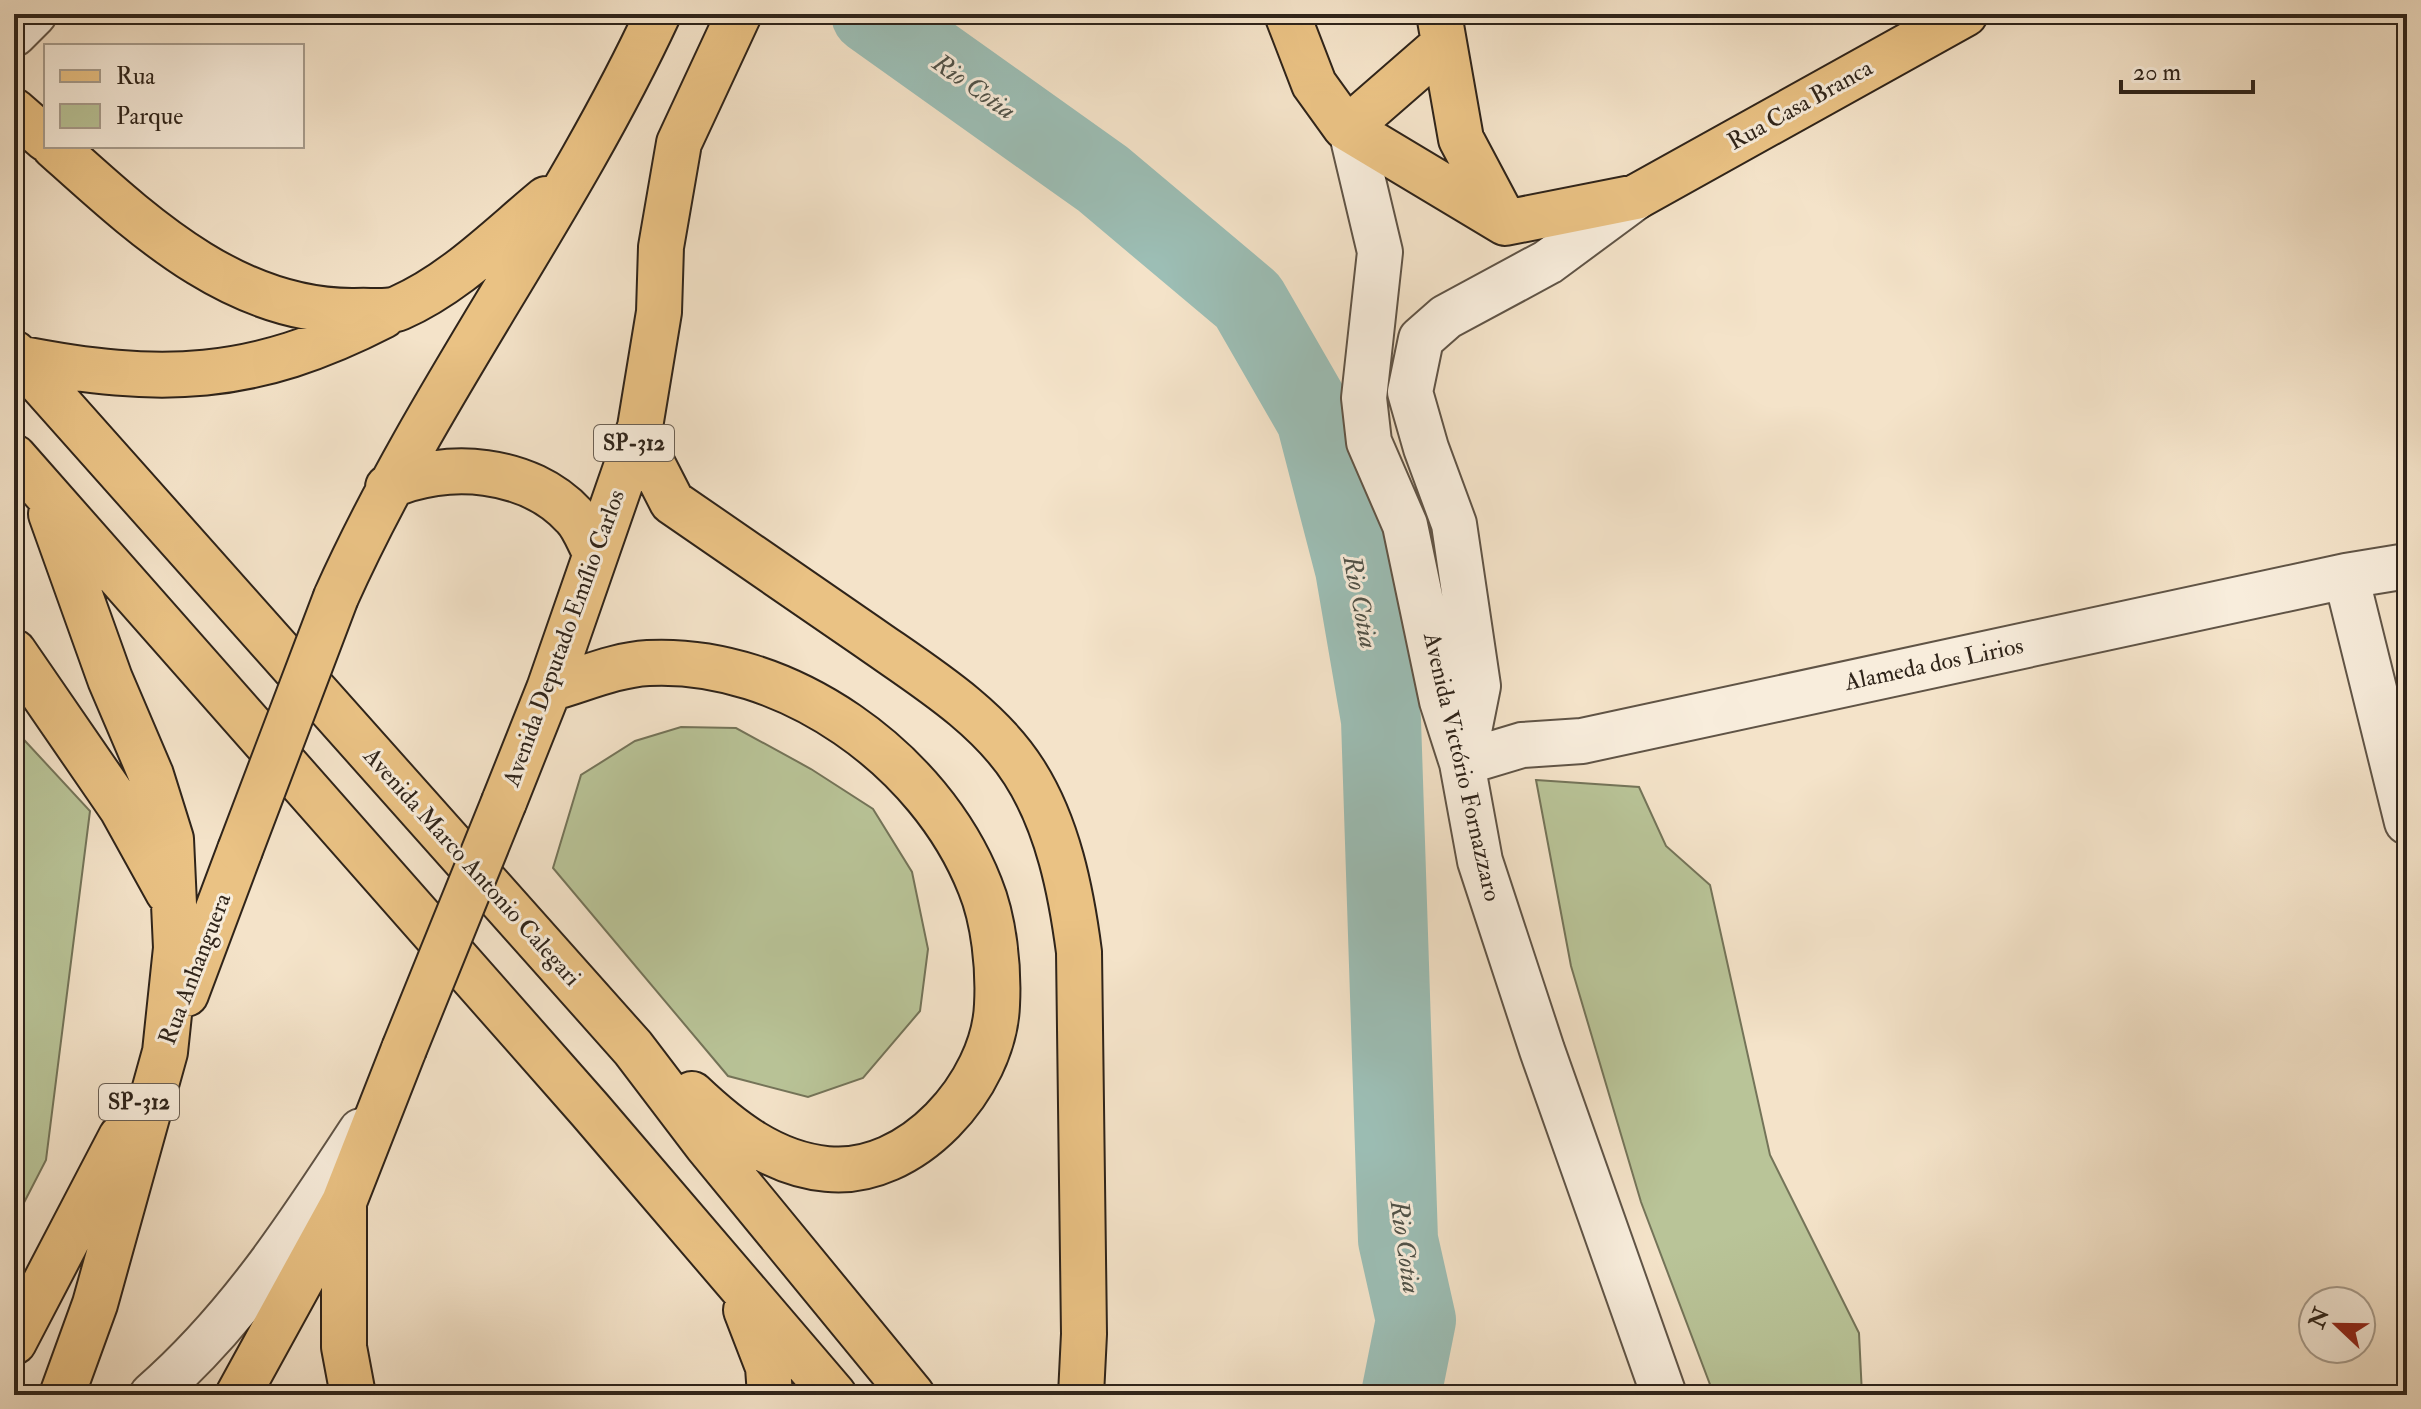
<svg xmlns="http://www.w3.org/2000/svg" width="2421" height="1409" viewBox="0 0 2421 1409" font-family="'IM FELL Double Pica',serif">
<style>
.green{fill:#b9c498;stroke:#747459;stroke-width:2}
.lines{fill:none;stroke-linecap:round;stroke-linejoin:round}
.river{stroke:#9cbeb5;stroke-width:80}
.minor-casing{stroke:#605446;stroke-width:48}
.major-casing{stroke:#2f241a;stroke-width:48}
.minor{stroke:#f8eddc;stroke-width:44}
.major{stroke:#eac284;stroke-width:44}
.major-bridge-casing{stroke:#2f241a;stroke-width:48;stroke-linecap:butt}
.major-bridge{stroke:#eac284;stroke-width:44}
.labels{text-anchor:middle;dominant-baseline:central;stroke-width:6;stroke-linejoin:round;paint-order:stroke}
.shield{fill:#f8eddc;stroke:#6b6054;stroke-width:2}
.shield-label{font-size:22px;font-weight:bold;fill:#2f241a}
.street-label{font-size:24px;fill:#2f241a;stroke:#f8eddc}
.water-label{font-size:26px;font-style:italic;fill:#505248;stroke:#f8eddc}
</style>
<rect width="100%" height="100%" fill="#f4e3c9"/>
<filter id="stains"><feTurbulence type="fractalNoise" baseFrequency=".0025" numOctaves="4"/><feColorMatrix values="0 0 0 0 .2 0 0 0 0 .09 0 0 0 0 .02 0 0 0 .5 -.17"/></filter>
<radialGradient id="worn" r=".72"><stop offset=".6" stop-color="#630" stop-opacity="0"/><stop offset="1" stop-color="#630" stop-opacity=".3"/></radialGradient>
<path class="green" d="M681,727L736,728L811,769L873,809L912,872L928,949L920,1011L863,1078L808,1097L728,1076L553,868L581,775L635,741Z
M14,729L90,811L46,1160L14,1222Z
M1536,780L1639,787L1666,846L1710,885L1770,1155L1859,1333L1862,1395H1714L1641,1202L1571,966Z"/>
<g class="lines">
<path class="river" d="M871,14L1103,179L1248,301L1316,419L1355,569L1381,720L1398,1240L1416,1320L1401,1395"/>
<defs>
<path id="minor" d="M14,34L34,14
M1350,126L1380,252L1364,398L1369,442L1405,525L1442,701L1462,763L1480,861L1542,1050L1664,1395
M2346,576L2407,822
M1463,761L1478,686L1454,524L1426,448L1410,392L1421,339L1446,317L1548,262L1636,197
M1462,763L1522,745L1582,741L2346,576L2407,566
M152,1395C238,1320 299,1226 361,1131"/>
<path id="major" d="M1287,14L1314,84L1345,127L1505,223L1636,197L1965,14
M1439,14L1461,139L1505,222
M14,111L46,139
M1350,126L1443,45
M54,146C140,223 233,313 356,311C369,310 388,313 399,308C454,284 500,237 546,199
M14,353L633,1048L706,1144L912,1395
M18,358C160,386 253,383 383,316
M640,427L652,463L672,502C737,547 802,592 868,637C922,675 988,715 1024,772C1058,825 1071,891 1079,952L1084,1334L1081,1395
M14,457L590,1110L834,1395
M388,487C446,460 529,467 574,516C584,526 589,542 596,554
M51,514L110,679L151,775L171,839L176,948L165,1052L95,1304L62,1395
M336,597C427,394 564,216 658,14
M14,652L122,809L168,892
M549,689C582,680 614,665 648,663C786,656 930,759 980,886C994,920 999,968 997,1005C994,1085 911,1178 827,1169C773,1164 730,1130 692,1094
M504,802L549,689L640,427L659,312L661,247L679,143L739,14
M186,994L240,850
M344,1206V1347L353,1395
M746,1310L768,1367L770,1395
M14,1342L121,1137
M238,1395L344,1202L404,1049"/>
</defs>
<use href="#minor" class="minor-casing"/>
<use href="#major" class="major-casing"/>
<use href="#minor" class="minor"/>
<use href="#major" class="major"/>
<defs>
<path id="major-bridge" d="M240,850L336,597
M404,1049L504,802"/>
</defs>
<use href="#major-bridge" class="major-bridge-casing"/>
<use href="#major-bridge" class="major-bridge"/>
</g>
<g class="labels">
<g class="shield">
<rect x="594" y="425" width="80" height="36" rx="6"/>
<rect x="99" y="1084" width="80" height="36" rx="6"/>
</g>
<g class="shield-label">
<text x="634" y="443">SP-312</text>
<text x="139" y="1102">SP-312</text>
</g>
<g class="street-label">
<text transform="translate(1800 105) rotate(-29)">Rua Casa Branca</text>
<text transform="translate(564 638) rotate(-70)">Avenida Deputado Emílio Carlos</text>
<text transform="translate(1934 664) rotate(-12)">Alameda dos Lirios</text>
<text transform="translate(1462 767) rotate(77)">Avenida Victório Fornazzaro</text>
<text transform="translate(472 867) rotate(48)">Avenida Marco Antonio Calegari</text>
<text transform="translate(195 969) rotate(-69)">Rua Anhanguera</text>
</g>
<g class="water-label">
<text transform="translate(974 87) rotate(35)">Rio Cotia</text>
<text transform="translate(1360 602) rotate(79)">Rio Cotia</text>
<text transform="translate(1405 1247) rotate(82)">Rio Cotia</text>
</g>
</g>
<rect width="2421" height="1409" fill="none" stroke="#f4e3c9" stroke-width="48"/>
<rect x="16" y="16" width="2389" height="1377" fill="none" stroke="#2f241a" stroke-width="4"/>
<rect x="24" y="24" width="2373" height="1361" fill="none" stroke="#2f241a" stroke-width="2"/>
<rect x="44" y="44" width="260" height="104" fill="#f8eddc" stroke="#a89d8e" stroke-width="2"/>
<rect x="60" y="70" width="40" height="12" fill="#eac284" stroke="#a89d8e" stroke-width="2"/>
<text x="116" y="84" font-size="24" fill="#2f241a">Rua</text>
<rect x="60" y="104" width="40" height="24" fill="#b9c498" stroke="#a89d8e" stroke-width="2"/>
<text x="116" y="124" font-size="24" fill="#2f241a">Parque</text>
<g transform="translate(2337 1325) rotate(292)"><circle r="38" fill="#f8eddc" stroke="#a89d8e" stroke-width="2"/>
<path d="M0-6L14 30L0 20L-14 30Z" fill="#8f2418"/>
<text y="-12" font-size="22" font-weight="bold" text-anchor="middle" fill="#2f241a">N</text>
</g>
<path d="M2121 80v12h132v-12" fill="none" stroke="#2f241a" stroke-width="4"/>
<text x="2133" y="80" font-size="24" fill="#2f241a" stroke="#f8eddc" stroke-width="6" paint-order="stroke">20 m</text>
<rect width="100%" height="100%" filter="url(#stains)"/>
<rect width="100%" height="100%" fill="url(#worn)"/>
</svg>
